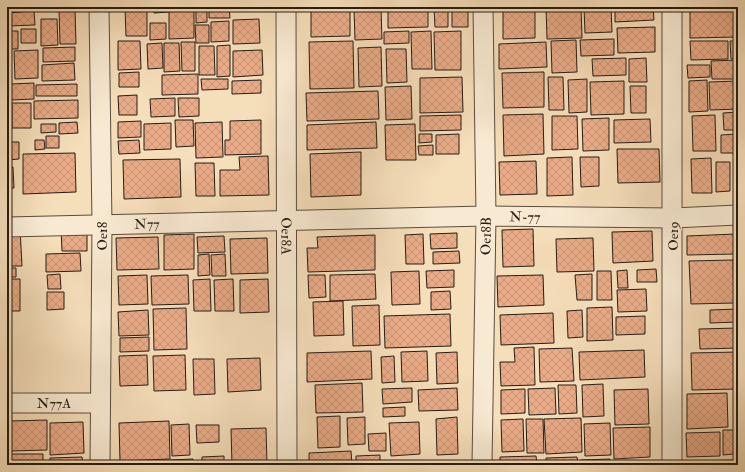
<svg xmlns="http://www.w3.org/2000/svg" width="745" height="472" viewBox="0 0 745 472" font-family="'IM FELL Double Pica',serif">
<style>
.building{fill:url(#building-cross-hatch);stroke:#261c14}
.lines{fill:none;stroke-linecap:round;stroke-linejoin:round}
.minor-casing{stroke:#5a4c3e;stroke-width:21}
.minor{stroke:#f8ead2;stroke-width:19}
.labels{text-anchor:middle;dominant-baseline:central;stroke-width:3;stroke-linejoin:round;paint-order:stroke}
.street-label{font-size:14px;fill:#261c14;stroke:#f8ead2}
</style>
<defs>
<pattern id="building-cross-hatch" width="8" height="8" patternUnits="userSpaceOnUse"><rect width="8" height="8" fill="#eaac88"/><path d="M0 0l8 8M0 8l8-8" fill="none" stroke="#c99374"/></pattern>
</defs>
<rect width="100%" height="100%" fill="#f5deba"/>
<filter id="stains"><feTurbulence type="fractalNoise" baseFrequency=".005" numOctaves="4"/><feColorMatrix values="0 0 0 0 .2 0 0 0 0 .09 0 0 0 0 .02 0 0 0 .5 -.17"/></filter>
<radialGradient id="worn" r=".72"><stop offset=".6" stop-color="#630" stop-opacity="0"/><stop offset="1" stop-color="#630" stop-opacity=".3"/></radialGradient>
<path class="building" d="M7,7H37V10H7Z
M125,7H147V36H126Z
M154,7H168L169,12L154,13Z
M196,7H207V22L196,23Z
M209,7H229L230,18H209Z
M311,7H350V36L311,37Z
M388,7H428V27L388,28Z
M434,7H448V27H435Z
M452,7H468V27H452Z
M503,7H535V38L503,39Z
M546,7H581L582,38L547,39Z
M615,7H653L654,20L615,22Z
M690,7H738V37L690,38Z
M194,8V38L169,39V9Z
M584,8H611L612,32L585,33Z
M381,9L382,39L355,40L354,10Z
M59,10H75L76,44H60Z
M34,11L35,25L7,26V13Z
M41,19H57L58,45L41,46Z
M259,19L260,43L233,44V20Z
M229,21V41L211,42V22Z
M150,23H166V39L150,40Z
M195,25H209V43H196Z
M655,27V52L618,53L617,28Z
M21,29H36V43H21Z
M7,31H18V49H7Z
M409,31V43L384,44V32Z
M431,31L432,69H412L411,32Z
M461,31V70H435L434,32Z
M614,39V55L581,56L580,40Z
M576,40L577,72L552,73L551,41Z
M118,41H140L141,69L118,70Z
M353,41L354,88L310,89L309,42Z
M690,41H728V59L691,60Z
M730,41H738V58L731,59Z
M181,42H195V71H182Z
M546,42L547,67L499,69V44Z
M162,43L163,68L148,69L147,44Z
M164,43H179L180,71L164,72Z
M230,45V76L217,77V46Z
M199,46H214L215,75H199Z
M75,47V61L43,62V48Z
M381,47L382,86L359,87L358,48Z
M386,49H406L407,82L387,83Z
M38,50V78L15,79L14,51Z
M262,50L263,75L233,77V51Z
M10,51V74H7V52Z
M626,58V75L593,76L592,59Z
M646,58L647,82H629V59Z
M738,60V79H712L711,61Z
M74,63L75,80L42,81V65Z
M687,65H710V77L688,78Z
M139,72V87H119V73Z
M544,72V107L503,108L502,73Z
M198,74V94L162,95V75Z
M462,77L463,112L420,113V78Z
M548,77H563L564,110H549Z
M7,79H8L9,113H7Z
M201,79H228V89L202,90Z
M587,79V112L569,113L568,80Z
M261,80V93L232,94V81Z
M707,80L708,111L689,112V81Z
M624,81V114L591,115L590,82Z
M738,81V109L710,110L709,82Z
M34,83V99L11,100V84Z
M77,84V96H36V85Z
M411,86L412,119L386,120L385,87Z
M630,86H646V113H631Z
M378,91L379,119L307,121L306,93Z
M137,95V115H119L118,96Z
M175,98V116L151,117L150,99Z
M178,98H199V116L179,117Z
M78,100V118L34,119V101Z
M12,103H31V128H12Z
M738,112V130H724L723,113Z
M543,114L544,154L504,156L503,115Z
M461,115V130L420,131V116Z
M715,115L716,151H693L692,116Z
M552,116H577L578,149L552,150Z
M609,118V150L583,151L582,119Z
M650,119L651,142L614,143V120Z
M175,120H193L194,146L176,147Z
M261,120V154L225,155V140H230V121Z
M141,121V137L118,138V122Z
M77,122L78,133L59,134V123Z
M222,122L223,157L196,158L195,123Z
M376,122L377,148L307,150V125Z
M171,123V149L144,150V124Z
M41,124H56V132L41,133Z
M415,124L416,160H386L385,125Z
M419,134H432V142L419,143Z
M459,134V154H436V135Z
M738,134V153H721V135Z
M46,136H59V148H46Z
M35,140H44L45,149L35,150Z
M139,140L140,153L119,154L118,141Z
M7,142H19V159L7,160Z
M433,145V155H419L418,146Z
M617,149H659L660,182L618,183Z
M361,152V195L311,197L310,154Z
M75,153L76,192L23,194V154Z
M268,156L269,195L220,196V170H240L239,157Z
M572,157L573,195L547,196V158Z
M580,157H599V186L581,187Z
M711,158L712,193H692L691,159Z
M180,159L181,197L124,199L123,160Z
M536,161L537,194L500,195L499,162Z
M716,162H730V191L716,192Z
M195,163H214L215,196H196Z
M13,167L14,188H7V168Z
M87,227V251H62L61,228Z
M20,228L22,266H7V229Z
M533,229L534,266L503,267L502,230Z
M652,231L653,261L613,263L612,232Z
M457,233V248L431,249L430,234Z
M194,234V269L164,270V235Z
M423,234L424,264H406L405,235Z
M736,234V254L687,255V236Z
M375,235V270L308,272L307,248H318L317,237Z
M224,236L225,252L198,253L197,237Z
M158,237L159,269L117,270L116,238Z
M267,238L268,273L231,274L230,239Z
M593,238L594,271L557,272L556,239Z
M459,251L460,263L433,264V252Z
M80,253L81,271L46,272V254Z
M209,254L210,275L198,276V255Z
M225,254L226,276H212L211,255Z
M733,260L734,303L691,304L689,261Z
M7,268H16V277H7Z
M656,269L657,282H637V270Z
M454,270V287L427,288L426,271Z
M627,270L628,288H618L617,271Z
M419,271L420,304L392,305L391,272Z
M597,271H611L612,300H597Z
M737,272H738V300Z
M60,274L61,289H48L47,275Z
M375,274L376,299L330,301V275Z
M592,274V300H577L575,275Z
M147,275L148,304L119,305L118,276Z
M188,275L189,304L152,305L151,276Z
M308,275H325L326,297L309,298Z
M543,275L544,305L498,307L497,276Z
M7,279H20V311H7Z
M210,279L211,311H194L193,280Z
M233,279L234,311H215L214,280Z
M268,279L269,312L240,313V280Z
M646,289L647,311L618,312L617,290Z
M450,291L451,309L431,310V292Z
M47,292H64V309L47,310Z
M343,301L344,335L314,336L313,302Z
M379,305L380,345L353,346L352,306Z
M612,307L613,340L587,341V308Z
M186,308L187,349L154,350L153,309Z
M738,309V322L710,323V310Z
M148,310L149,335L119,336L118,312Z
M582,310L583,337L568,338L567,311Z
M553,313L554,343L501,345L500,315Z
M450,314L451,346L385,348L384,316Z
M645,316V334L616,335V317Z
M738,328V348L700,349L699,329Z
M149,337V351L120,352V338Z
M534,347L535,385L501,386L500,362H515L514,348Z
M572,348L574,381L540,382L539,349Z
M644,350L645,377L580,380L579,352Z
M371,351L372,379L307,382V353Z
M427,351L428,381L402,382L401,352Z
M457,352L458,383L437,384L436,353Z
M738,352V389L692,390L691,353Z
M147,355L148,385L120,386L119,356Z
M185,355L186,390L154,391L153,356Z
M394,356L395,382L382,383L381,357Z
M260,358L261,390L228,392L227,359Z
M193,359H214L215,394L194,395Z
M362,383L363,412L316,413L315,385Z
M603,384L604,416L583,417L582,385Z
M558,385H576L577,413L559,414Z
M412,388V402L383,404L382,389Z
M457,388L458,410L419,411L418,390Z
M555,388L556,414L529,415L528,389Z
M525,389V413L501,414V390Z
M648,389L649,424L615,425L614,390Z
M727,393L728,427L687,429V394Z
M735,398H738V427H736Z
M405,407V416L383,417V408Z
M340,416V447L318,448L317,417Z
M365,417V444L348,445L347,418Z
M457,417L458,454L437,455L436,419Z
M581,418L582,452L546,454L544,419Z
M523,419L524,451L502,452L501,420Z
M526,419H543L544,453H527Z
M47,420V450L11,451L10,421Z
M169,421L170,459L120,461L119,423Z
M83,422L84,453L50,455V423Z
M419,422L420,454L391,456L389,423Z
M610,423L611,455L585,456L584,424Z
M189,424L190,455L172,456L171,425Z
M196,425H219V442L197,443Z
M650,427V457L614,459L613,428Z
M266,428L267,464L232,465L231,429Z
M723,430H734V454L723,455Z
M720,432V456L687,457L686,433Z
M386,433V451H369L368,434Z
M351,451L352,465H309V453Z
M9,454H43V465H9Z
M380,455V465H356V456Z
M224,456V465H202V457Z
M536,456L537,465H500V457Z
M82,457L83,465H50V458Z
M577,457L578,465H546V458Z
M193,459V465H170V460Z
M610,459V465H582L581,460Z
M734,460V465H692V461Z
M652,461L653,465H613V463Z
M169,462V465H119V463Z
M411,463V465H381V464Z"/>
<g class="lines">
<defs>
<g id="minor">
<path d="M99,7L102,225L100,465"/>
<path id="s1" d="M286,7L287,465"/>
<path id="s2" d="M7,227L486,216L673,218L738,215"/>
<path id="s3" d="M7,403H100"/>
<path id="s4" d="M482,465L486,216L483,7"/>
<path d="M672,465V7"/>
</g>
</defs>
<use href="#minor" class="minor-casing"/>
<use href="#minor" class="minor"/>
</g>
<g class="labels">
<g class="street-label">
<text stroke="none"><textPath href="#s2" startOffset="518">N-77</textPath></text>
<text stroke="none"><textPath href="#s2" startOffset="140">N77</textPath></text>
<text transform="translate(102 236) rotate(-90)">Oe18</text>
<text stroke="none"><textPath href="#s1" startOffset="229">Oe18A</textPath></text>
<text stroke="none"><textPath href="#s4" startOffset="229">Oe18B</textPath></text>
<text transform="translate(673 236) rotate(-90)">Oe19</text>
<text stroke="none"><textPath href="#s3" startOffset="47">N77A</textPath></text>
</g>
</g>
<rect width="745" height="472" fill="none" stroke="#f5deba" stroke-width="24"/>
<rect x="8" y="8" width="729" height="456" fill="none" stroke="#261c14" stroke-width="2"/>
<rect x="12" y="12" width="721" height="448" fill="none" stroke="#261c14"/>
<rect width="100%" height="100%" filter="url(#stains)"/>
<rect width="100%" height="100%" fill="url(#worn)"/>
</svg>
